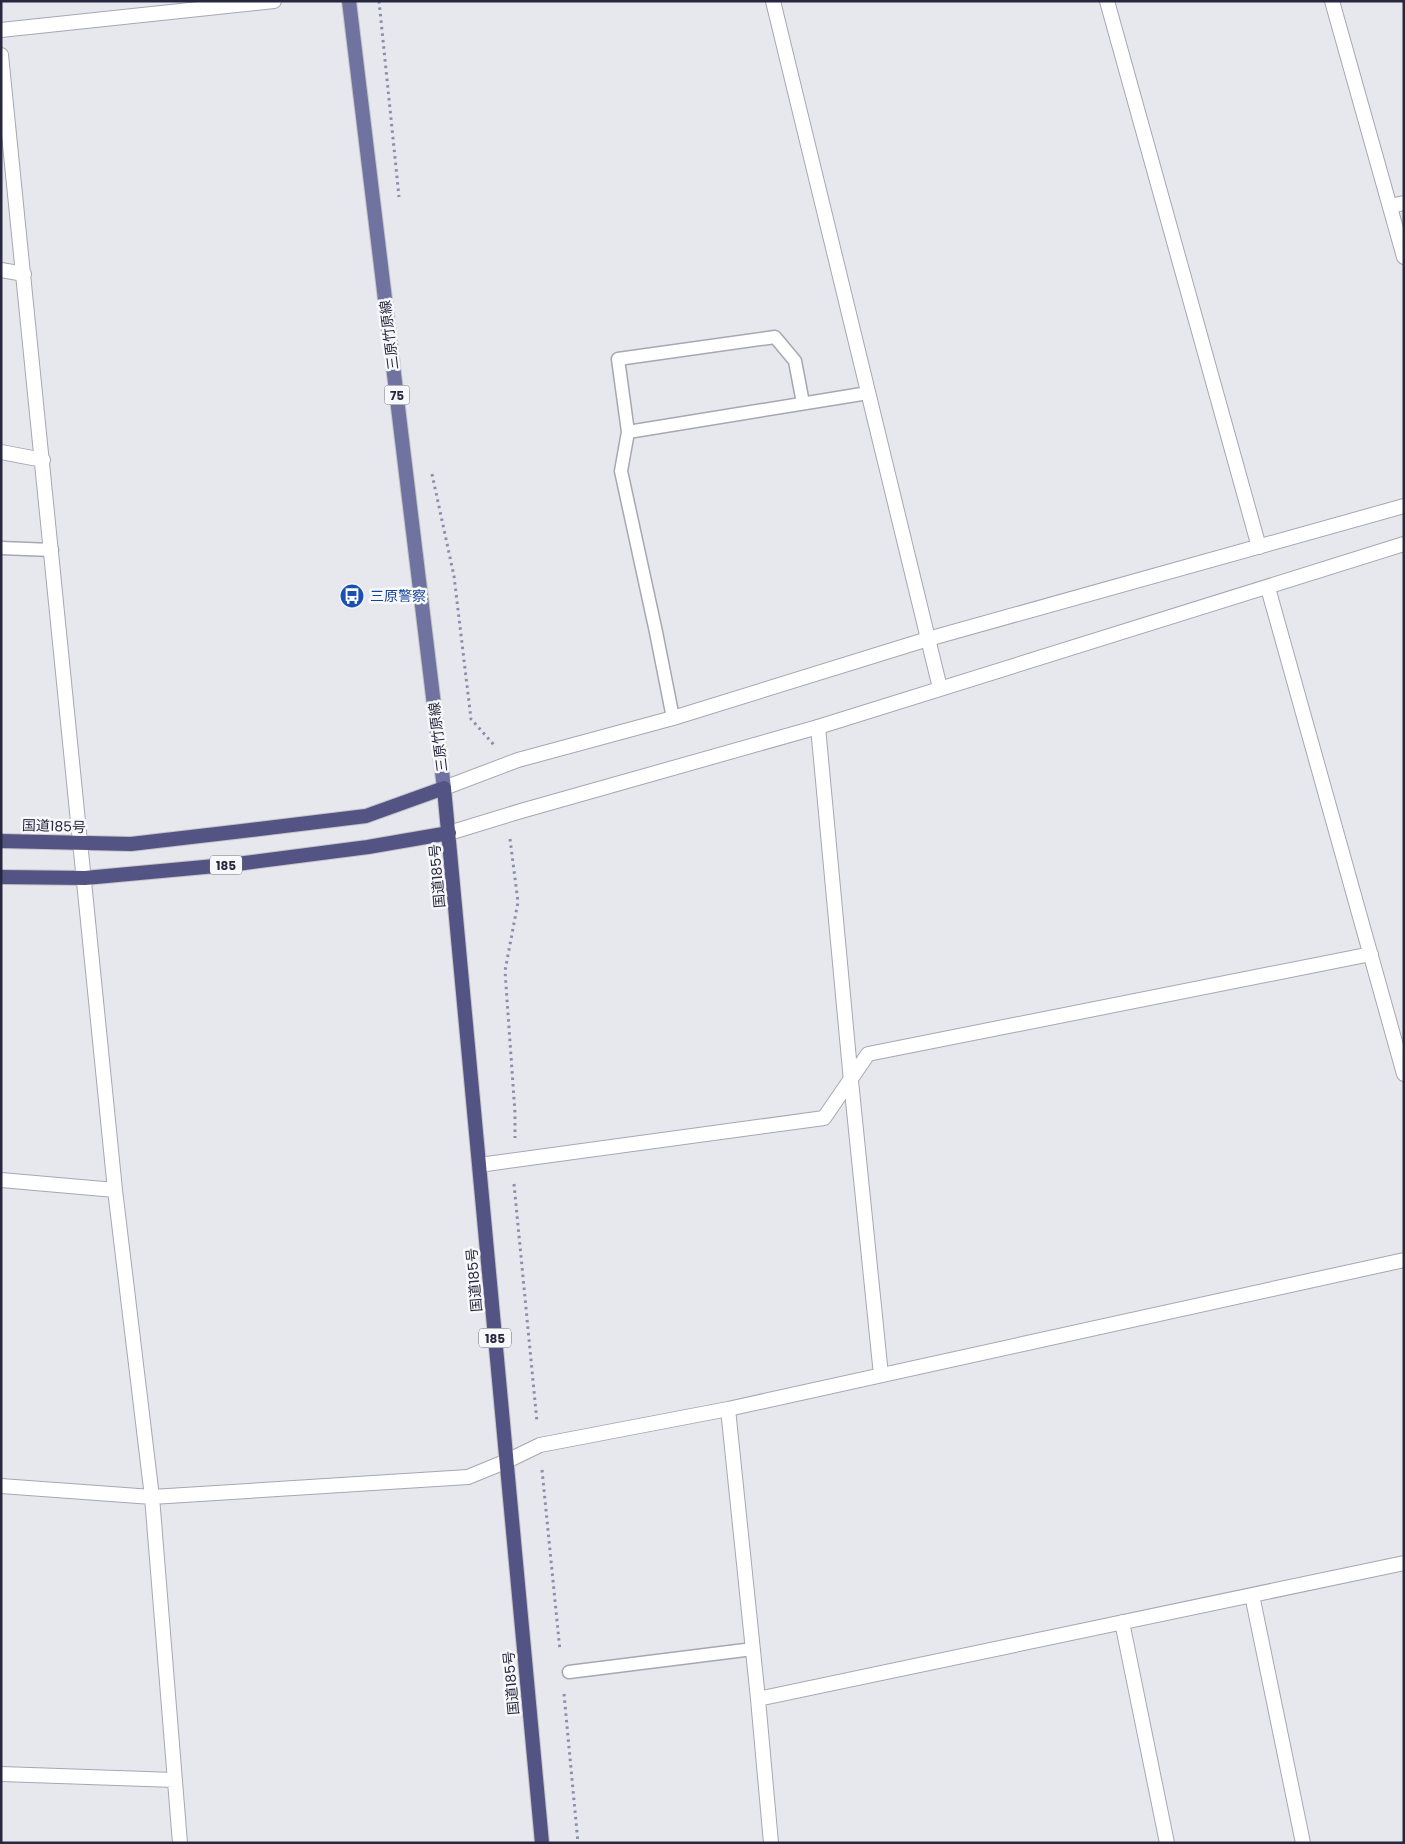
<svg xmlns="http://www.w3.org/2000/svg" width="1405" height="1844" viewBox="0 0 1405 1844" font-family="Poppins,'Noto Sans JP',sans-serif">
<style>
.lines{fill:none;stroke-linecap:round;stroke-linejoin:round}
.service-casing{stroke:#a6a7b2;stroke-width:15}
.minor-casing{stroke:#a6a7b2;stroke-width:16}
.tertiary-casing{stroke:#a6a7b2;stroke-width:16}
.primary-casing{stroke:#c3c3c9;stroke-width:16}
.trunk-casing{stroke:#c3c3c9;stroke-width:16}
.path{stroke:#8a8eae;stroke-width:3;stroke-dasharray:2.5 4;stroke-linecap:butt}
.service{stroke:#fff;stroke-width:12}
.minor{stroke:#fff;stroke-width:14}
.tertiary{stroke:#fff;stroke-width:14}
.primary{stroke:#70729f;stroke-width:14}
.trunk{stroke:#535484;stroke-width:14}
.labels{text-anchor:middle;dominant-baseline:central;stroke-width:5;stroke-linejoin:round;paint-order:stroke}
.shield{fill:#f7f8fa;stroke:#656677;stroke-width:1}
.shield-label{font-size:12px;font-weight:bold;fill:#27283f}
.street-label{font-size:14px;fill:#27283f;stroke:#f7f8fa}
.transit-label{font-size:14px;fill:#164399;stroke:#f7f8fa;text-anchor:start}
</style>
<rect width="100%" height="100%" fill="#e7e8ee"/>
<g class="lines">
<defs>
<path id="service" d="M628,432L618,359L775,337L795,361L803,403
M1,548L52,550
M673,718L656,632L621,471L628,432L868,393
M569,1672L753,1649"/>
<path id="minor" d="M773,1L940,688
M1107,1L1259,547
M1,30L274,1
M1,55L115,1190L152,1497L180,1843
M1390,206L1404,203
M1,270L24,274
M1,452L43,460
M1268,588L1404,1074
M818,727L851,1081L881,1375
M479,1165L824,1118L868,1054L1371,954
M1,1180L115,1190
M728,1409L758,1699L771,1843
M1,1486L152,1497L468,1477L507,1461L540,1445L728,1409L1404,1260
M1252,1595L1303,1843
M1122,1622L1167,1843
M758,1699L1404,1563
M1,1774L175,1780"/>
<path id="tertiary" d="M1332,1L1404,257
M444,788L518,760L673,718L928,639L1404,506
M449,833L521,811L818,727L1404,544"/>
<path id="primary" d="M349,1L444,788"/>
<path id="trunk" d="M1,841L131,844L234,832L366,816L444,788L542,1843
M1,877L85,878L237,864L368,847L449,833"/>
</defs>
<use href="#service" class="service-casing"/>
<use href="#minor" class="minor-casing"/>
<use href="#tertiary" class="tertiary-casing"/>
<use href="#primary" class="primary-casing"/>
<use href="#trunk" class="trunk-casing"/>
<path class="path" d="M379,1L399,197
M432,474L454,576L471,719L494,745
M510,839L518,902L505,971L515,1113V1138
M514,1184L537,1422
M542,1470L560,1651
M564,1694L578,1843"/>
<use href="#service" class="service"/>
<use href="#minor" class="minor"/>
<use href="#tertiary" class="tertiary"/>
<use href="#primary" class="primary"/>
<use href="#trunk" class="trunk"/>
</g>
<defs>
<symbol id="bus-disc" viewBox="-11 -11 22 22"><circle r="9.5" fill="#1a4fb4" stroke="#f7f8fa"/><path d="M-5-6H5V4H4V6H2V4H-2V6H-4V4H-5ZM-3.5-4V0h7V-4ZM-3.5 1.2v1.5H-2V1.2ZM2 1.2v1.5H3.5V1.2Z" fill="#fff"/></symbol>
</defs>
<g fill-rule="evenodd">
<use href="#bus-disc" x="338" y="582" width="28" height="28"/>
</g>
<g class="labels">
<g class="shield">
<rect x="384.5" y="385.5" width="25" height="19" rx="4"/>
<rect x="210" y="855.5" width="32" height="19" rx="4"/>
<rect x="479" y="1328.5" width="32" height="19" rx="4"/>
</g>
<g class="shield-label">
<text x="397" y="395">75</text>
<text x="226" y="865">185</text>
<text x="495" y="1338">185</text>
</g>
<g class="street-label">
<text transform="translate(389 335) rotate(-97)">三原竹原線</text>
<text transform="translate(438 737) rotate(-97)">三原竹原線</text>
<text transform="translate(54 826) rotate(2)">国道185号</text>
<text transform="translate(437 876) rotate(-95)">国道185号</text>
<text transform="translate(474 1280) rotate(-95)">国道185号</text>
<text transform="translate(511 1683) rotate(-95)">国道185号</text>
</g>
<g class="transit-label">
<text x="370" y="596">三原警察</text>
</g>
</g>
<rect width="1405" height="1844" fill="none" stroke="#27283f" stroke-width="5"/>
</svg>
